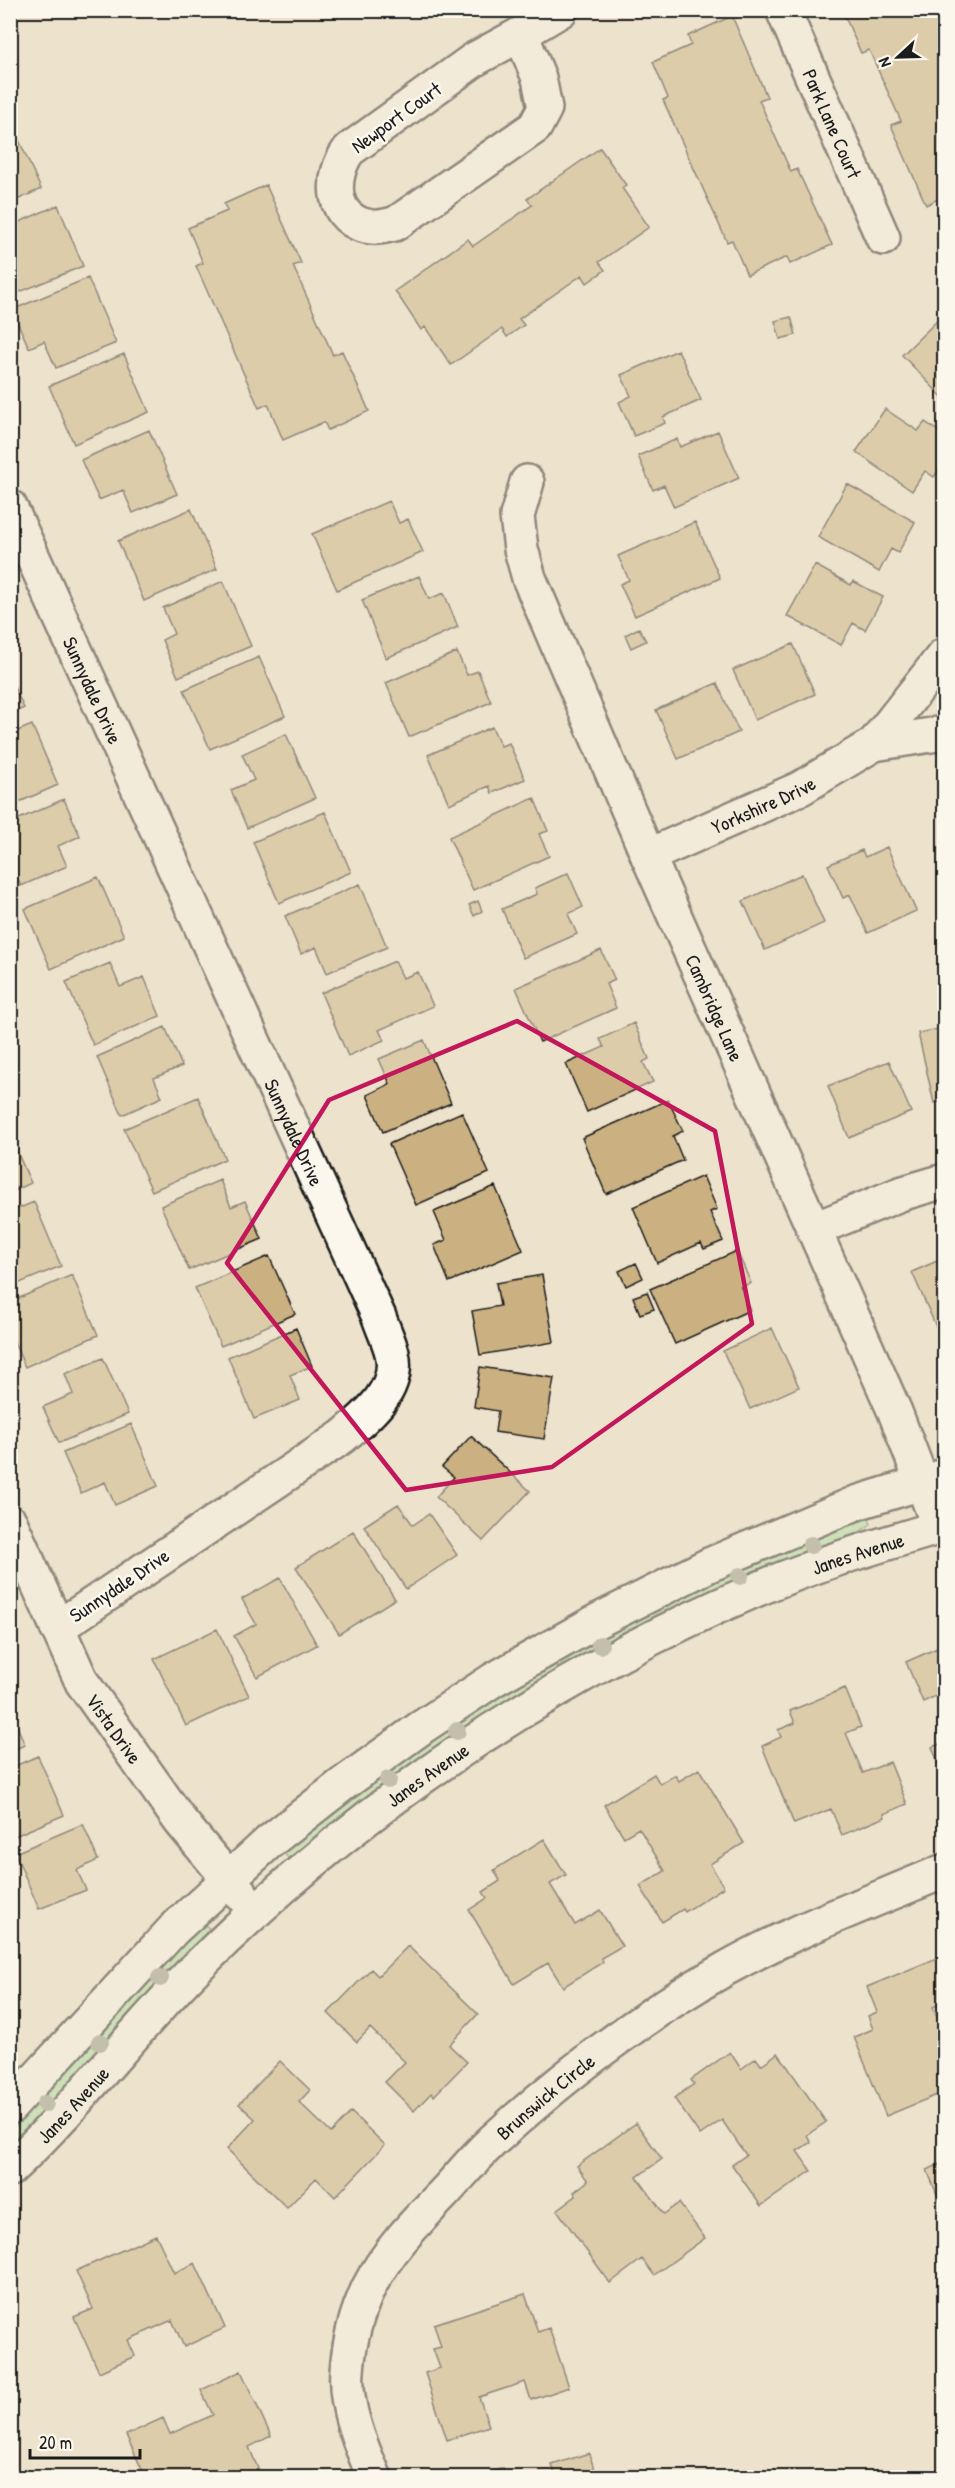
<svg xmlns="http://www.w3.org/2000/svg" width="955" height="2488" viewBox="0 0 955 2488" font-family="'Patrick Hand',sans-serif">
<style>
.green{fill:#a8dda0;stroke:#627c5e;stroke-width:1.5}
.building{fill:#cbb181;stroke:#1c1c1c;stroke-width:1.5}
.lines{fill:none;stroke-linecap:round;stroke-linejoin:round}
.minor-casing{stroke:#1c1c1c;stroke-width:38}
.minor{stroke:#fbf7ec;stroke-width:33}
.tree{fill:#919581}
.marked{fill:none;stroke:#c2185b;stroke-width:4.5;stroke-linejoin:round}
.labels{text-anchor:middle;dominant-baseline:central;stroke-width:5;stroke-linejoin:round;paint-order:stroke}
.street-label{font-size:20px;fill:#1c1c1c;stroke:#fbf7ec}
</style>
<rect width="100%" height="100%" fill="#ede2cc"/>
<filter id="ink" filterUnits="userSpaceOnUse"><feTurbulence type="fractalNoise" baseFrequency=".0167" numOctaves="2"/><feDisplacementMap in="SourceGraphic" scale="12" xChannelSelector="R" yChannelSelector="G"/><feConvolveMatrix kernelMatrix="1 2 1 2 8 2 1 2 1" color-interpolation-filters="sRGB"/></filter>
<g filter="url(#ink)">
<path class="green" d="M869,1518L871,1524L850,1538L318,1842L288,1858L284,1853C457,1707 656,1595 869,1518Z
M204,1924L209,1928L189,1958L11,2151V2131L144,1985Z"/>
<path class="building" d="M842,10H944V196L926,205L891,125L901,121L869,50L861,53Z
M732,16L767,97L759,100L791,172L797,169L832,245L790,264L787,257L747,275L732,240L727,242L663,100L668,98L653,62L691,45L688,36Z
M10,120L41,189L10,203Z
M600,148L626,185L622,188L649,227L599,262L605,270L587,283L582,275L519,319L524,325L507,337L502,329L451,365L425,327L421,330L395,291L468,239L473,246L532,205L527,199Z
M266,185L301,263L293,266L333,355L342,351L369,411L328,430L324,422L283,440L268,404L259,408L196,266L203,263L188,228L227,211L224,204Z
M58,205L83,266L10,296V226Z
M88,278L116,343L56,368L44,341L29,348L12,310Z
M944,314V399L902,355Z
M791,317L796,335L780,339L775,321Z
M678,350L701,400L663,417L665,423L634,436L619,402L631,396L621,375Z
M124,354L149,412L74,444L49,386Z
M885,409L918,431L925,422L944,435V463L934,477L925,471L912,491L856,452Z
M149,430L177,494L133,513L123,490L99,500L81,460Z
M718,431L739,478L674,507L664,485L653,490L638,456L677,439L680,447Z
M847,484L915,522L898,553L891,549L879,572L818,537Z
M389,501L399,523L408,519L423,552L337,590L312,534Z
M191,509L217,569L144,601L118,541Z
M695,522L720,578L635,616L620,584L629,580L618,556Z
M815,565L851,585L853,581L883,597L865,630L853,623L841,645L787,616Z
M419,576L429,599L444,593L458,627L386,658L362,600Z
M223,581L251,646L178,677L162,640L174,634L163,608Z
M639,628L646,641L631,648L625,635Z
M793,644L815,694L755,720L733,670Z
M457,652L467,675L478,671L491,702L409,737L386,683Z
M259,657L285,716L210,749L184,690Z
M10,678L24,708L10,714Z
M717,683L739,732L678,759L656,710Z
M32,725L58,785L10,806V734Z
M492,727L501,746L509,743L525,779L492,793L489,786L449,804L428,755Z
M286,734L315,798L247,828L231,790L254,780L242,754Z
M534,798L548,831L539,834L549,856L473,890L449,837Z
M64,799L80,836L58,846L67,866L21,886L10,861V823Z
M325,812L351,872L279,903L253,842Z
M887,847L916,911L868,933L850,895L843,898L828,865L862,850L865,857Z
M568,873L583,907L568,914L577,934L523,958L502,909L537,894L535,888Z
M802,874L824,923L765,950L743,901Z
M98,877L124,936L51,969L25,909Z
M360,884L387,947L327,973L316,947L301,954L285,916Z
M478,901L482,911L474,916L469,905Z
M601,950L615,980L606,984L616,1008L540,1042L516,988Z
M395,961L403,978L418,972L433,1006L379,1030L384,1040L348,1056L321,993Z
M110,963L120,987L144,977L160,1016L93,1045L66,982Z
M634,1023L649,1059L643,1062L653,1082L587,1112L566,1064L604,1047L600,1039Z
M165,1027L182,1066L154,1078L162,1097L122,1115L97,1057Z
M944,1028V1101L934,1103L918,1033Z
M424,1040L451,1103L383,1132L367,1095L390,1084L379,1059Z
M889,1061L911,1112L849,1138L828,1086Z
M198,1097L225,1159L152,1191L124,1129Z
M668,1100L683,1131L673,1136L683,1160L606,1194L582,1138Z
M462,1112L489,1173L416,1205L389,1144Z
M10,1136L31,1183L10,1193Z
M703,1176L717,1209L710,1212L723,1241L704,1249L701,1243L657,1263L633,1207Z
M220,1180L231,1207L245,1201L262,1239L189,1270L161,1206Z
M495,1186L523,1250L449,1282L434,1245L446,1240L434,1212Z
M34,1202L61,1266L10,1287V1212Z
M737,1251L751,1283L741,1287L750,1310L675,1344L650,1289Z
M269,1256L295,1314L221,1346L195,1288Z
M944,1258V1345L912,1272Z
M636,1263L643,1278L626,1286L619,1271Z
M72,1275L98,1335L25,1367L10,1333V1302Z
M542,1275L554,1342L480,1355L472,1311L500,1306L496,1283Z
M647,1292L654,1309L640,1314L633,1297Z
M296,1328L312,1366L290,1375L300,1400L254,1419L228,1357Z
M772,1328L799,1387L750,1409L723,1351Z
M103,1358L128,1414L59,1443L43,1407L73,1394L65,1374Z
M480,1367L554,1378L544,1439L495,1432L498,1411L474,1407Z
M131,1424L158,1486L115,1505L105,1482L81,1493L63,1453Z
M471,1436L530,1491L483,1541L436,1497L454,1477L442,1467Z
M398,1504L413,1525L429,1514L457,1555L406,1589L364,1526Z
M353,1531L395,1599L339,1634L296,1567Z
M280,1578L317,1645L257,1677L234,1636L256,1624L242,1599Z
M217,1629L249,1696L186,1726L154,1659Z
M944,1645V1705L940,1694L923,1702L906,1662Z
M845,1688L861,1727L846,1733L863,1773L890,1762L907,1804L884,1814L885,1817L842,1835L831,1809L794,1824L762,1746L781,1737L778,1730L795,1723L790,1711Z
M10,1709L25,1745L10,1751Z
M944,1742V1778L932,1747Z
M38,1756L64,1815L10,1838V1768Z
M699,1769L744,1843L710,1864L724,1887L685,1912L683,1909L662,1922L640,1886L665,1871L639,1828L624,1837L604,1805L654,1774L660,1784L675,1775L679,1781Z
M83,1824L98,1860L77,1870L86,1890L39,1909L15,1853Z
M544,1839L566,1875L550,1884L575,1925L600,1910L622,1946L601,1958L603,1962L563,1987L548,1963L514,1984L469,1910L487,1898L483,1892L500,1881L494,1870Z
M408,1946L478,2014L449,2045L467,2062L434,2096L431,2093L414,2111L385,2082L405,2062L370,2028L357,2042L328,2013L371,1969L378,1976Z
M944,1955V2002L933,2007L944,2034V2092L886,2116L854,2037L873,2029L868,2016L877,2012L867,1987Z
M730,2052L741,2069L756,2058L761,2065L778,2053L826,2122L807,2135L811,2142L797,2151L811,2171L761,2206L732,2165L746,2155L722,2120L700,2135L674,2098L694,2084L691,2080Z
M280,2061L310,2090L299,2102L331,2133L351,2112L385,2145L335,2197L316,2178L287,2208L227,2149L255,2119L239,2104Z
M636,2123L662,2159L637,2177L664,2214L679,2203L705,2238L654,2275L642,2259L610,2283L557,2210L576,2196L574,2192L588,2181L577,2166Z
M944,2162V2211L927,2170Z
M156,2235L174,2273L195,2263L225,2328L184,2347L172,2320L128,2340L135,2356L99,2372L74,2317L93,2309L76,2271Z
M525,2294L538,2332L549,2328L569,2387L531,2400L525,2382L479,2397L489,2426L447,2440L425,2373L440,2368L433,2349L441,2347L434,2324Z
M241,2371L271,2436L249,2447L262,2478H146L126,2435L163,2418L170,2434L213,2415L201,2390Z
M589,2453L597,2478H556L552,2465Z
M503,2468L506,2478H475Z"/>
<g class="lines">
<defs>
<g id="minor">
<path id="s1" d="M783,10L883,238"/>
<path d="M521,34L539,78L545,108L535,127L395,224C388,225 379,228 372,227C330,222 329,177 349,150L475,59Z"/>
<path d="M521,34L561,10"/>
<path id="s2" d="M527,482L517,516L521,549L529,578L648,856L895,1412L939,1527"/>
<path id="s3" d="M10,507L379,1317C383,1329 389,1341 392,1353C401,1390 366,1417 342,1437L57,1628"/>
<path d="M874,744L944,655"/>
<path id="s4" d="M648,856L801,788L874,744L944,733"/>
<path d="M815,1229L900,1194L944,1181"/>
<path id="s5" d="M10,1522L82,1682L181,1822L242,1895"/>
<path d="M10,2107L174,1929L269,1842L343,1784L422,1727L493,1680L597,1621L709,1565L856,1503L944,1476"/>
<path id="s6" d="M10,2169C77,2107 131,2033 195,1969C354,1811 546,1679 753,1591C815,1564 880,1545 944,1526"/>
<path id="s7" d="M375,2478C361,2447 344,2406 347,2371C349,2343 357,2312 369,2287C387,2251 417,2221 444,2193C462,2174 478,2153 498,2136C567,2073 644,2015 725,1969C794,1930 871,1902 944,1871"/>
</g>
</defs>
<use href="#minor" class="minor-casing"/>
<use href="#minor" class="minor"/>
</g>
<g class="tree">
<circle cx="811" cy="1545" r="9"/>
<circle cx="740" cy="1576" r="9"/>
<circle cx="600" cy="1645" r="9"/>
<circle cx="457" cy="1731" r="9"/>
<circle cx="388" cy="1780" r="9"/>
<circle cx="160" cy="1978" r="9"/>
<circle cx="100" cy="2042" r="9"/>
<circle cx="45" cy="2104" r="9"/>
</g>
</g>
<path d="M0 0H955V2488H0ZM517,1021L715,1131L752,1324L552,1467L406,1490L227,1263L329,1100Z" fill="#ede2cc" fill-opacity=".55" fill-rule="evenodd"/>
<path class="marked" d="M517,1021L715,1131L752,1324L552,1467L406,1490L227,1263L329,1100Z"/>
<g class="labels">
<g class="street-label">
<text transform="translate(396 117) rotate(-36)">Newport Court</text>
<text stroke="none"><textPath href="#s1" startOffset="124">Park Lane Court</textPath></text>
<text stroke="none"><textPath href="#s3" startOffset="201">Sunnydale Drive</textPath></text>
<text stroke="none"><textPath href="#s4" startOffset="126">Yorkshire Drive</textPath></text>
<text stroke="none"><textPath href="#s2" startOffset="567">Cambridge Lane</textPath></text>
<text stroke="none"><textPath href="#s3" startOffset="687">Sunnydale Drive</textPath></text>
<text stroke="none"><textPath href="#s6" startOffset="1062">Janes Avenue</textPath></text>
<text transform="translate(119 1585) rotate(-34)">Sunnydale Drive</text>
<text stroke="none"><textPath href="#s5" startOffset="232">Vista Drive</textPath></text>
<text stroke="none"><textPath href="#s6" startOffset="576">Janes Avenue</textPath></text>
<text stroke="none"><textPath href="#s7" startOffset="460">Brunswick Circle</textPath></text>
<text stroke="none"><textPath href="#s6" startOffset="90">Janes Avenue</textPath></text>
</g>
</g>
<rect width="955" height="2488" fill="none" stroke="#fbf7ec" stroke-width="36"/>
<rect x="18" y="18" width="919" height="2452" fill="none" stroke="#1c1c1c" stroke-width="2" filter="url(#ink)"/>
<g transform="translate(898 57) rotate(248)" stroke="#fbf7ec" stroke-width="4.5" paint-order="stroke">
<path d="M0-4.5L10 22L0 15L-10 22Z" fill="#1c1c1c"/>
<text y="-9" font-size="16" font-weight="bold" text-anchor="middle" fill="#1c1c1c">N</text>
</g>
<path d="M30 2449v9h110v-9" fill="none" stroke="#1c1c1c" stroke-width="3"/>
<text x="39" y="2449" font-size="18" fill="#1c1c1c" stroke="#fbf7ec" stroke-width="4.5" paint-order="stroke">20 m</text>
</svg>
